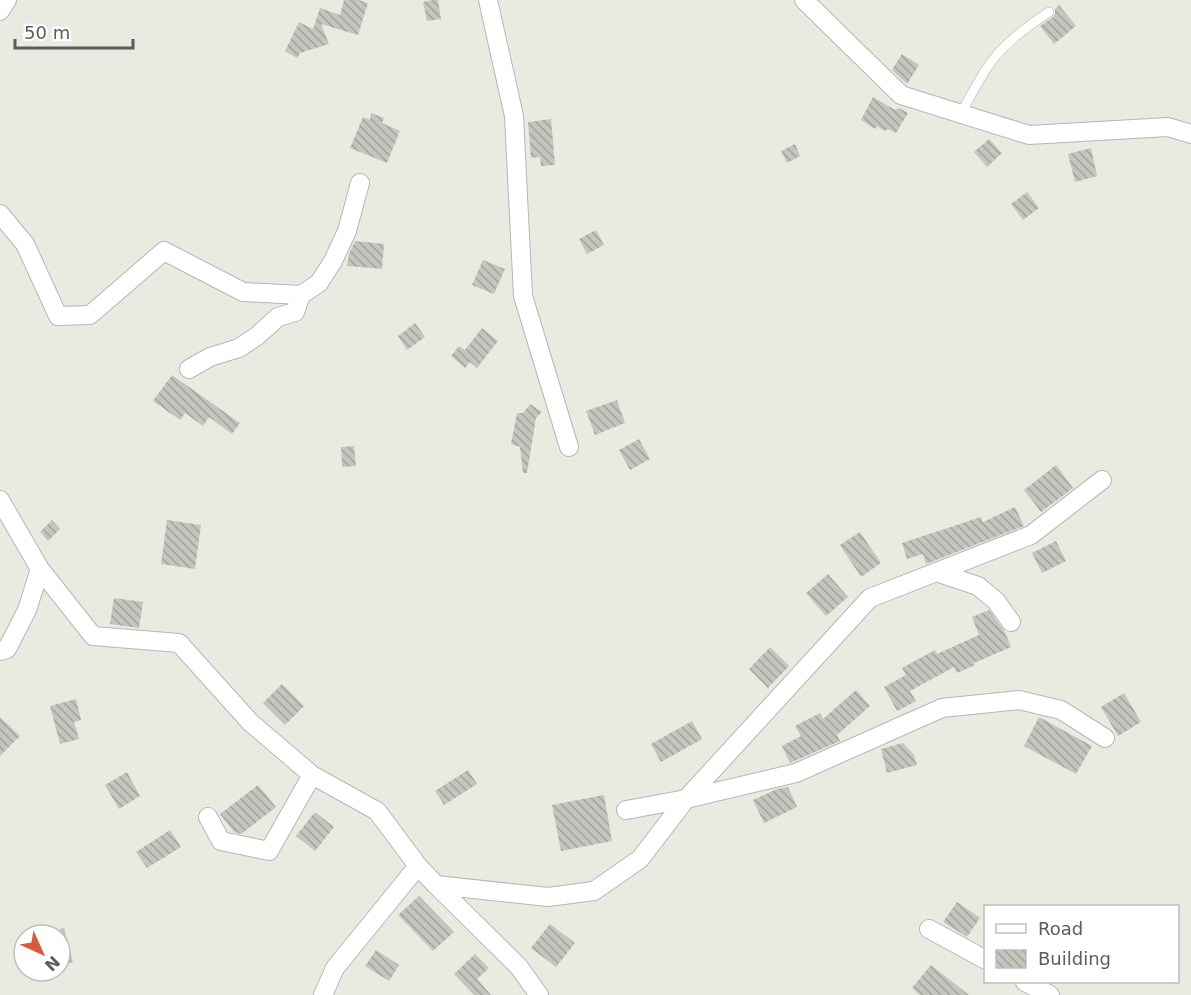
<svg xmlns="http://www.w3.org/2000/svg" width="1191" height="995" viewBox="0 0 1191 995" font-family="'DejaVu Sans',sans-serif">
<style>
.building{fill:url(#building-back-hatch)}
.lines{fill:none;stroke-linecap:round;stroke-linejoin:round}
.service-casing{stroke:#b4b6ba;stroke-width:10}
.minor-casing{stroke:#b4b6ba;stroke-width:20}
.service{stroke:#fff;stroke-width:9}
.minor{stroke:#fff;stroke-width:18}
</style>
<defs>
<pattern id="building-back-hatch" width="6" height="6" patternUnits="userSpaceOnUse" patternTransform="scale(1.5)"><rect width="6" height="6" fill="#c6c4be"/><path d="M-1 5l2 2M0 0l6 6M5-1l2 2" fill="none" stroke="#a4a29e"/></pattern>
</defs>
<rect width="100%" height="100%" fill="#ebeae1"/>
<path class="building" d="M344,0H359L368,3L358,35L321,24L329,44L300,53L297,58L285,51L299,22L313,29L320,8L340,15Z
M433,0H438L441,19L427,21L423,2Z
M1059,5L1076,26L1054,44L1040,26L1053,17L1055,14V9Z
M902,54L919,65L907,84L892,70Z
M873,97L895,110L899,108L908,113L896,133L888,129L885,131L877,126L875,129L861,120Z
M371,113L384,118L382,123L400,131L387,163L350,148L363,117L370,120Z
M551,119L555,165L541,166L540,157L531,158L528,122Z
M989,139L1002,153L987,167L974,152Z
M795,144L800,156L787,163L781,151Z
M1091,148L1097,176L1075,182L1068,154Z
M1027,192L1039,208L1023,220L1011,204Z
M596,230L604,245L587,254L579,239Z
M355,241L384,244L382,269L347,266L349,254Z
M483,260L505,269L494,294L472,285Z
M415,323L425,337L407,350L398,336Z
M482,328L498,341L477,368L470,362L465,368L451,356L459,346L465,350Z
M172,375L240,423L232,434L209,417L203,426L185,413L180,420L153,401Z
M617,400L625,423L595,435L586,411Z
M530,404L542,412L536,418L527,473H523L520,447L511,444L517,413H523Z
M639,439L650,459L630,470L619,450Z
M354,446L356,466L342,467L341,447Z
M1056,465L1073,488L1041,512L1024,490Z
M1015,507L1024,526L926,564L923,554L907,559L902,543L981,517L983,522Z
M52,520L60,529L48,541L40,532Z
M167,520L201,525L195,569L161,564Z
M860,532L881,563L861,577L840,545Z
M1056,541L1066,561L1042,573L1032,553Z
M828,574L848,597L826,616L806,593Z
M114,598L143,602L139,628L110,624Z
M989,610L1004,630L1011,647L974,663L975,665L957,673L954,667L910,691L916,701L897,711L884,687L906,675L902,668L935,650L937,654L979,635L972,617Z
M770,647L789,666L768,688L749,669Z
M282,684L304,706L285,725L263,703Z
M856,690L870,706L837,735L840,741L790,763L782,746L801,736L795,726L820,713L823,719Z
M1124,693L1141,722L1118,736L1101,707Z
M76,699L81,720L74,722L79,739L60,744L50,706Z
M0,717L20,736L0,756Z
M1039,717L1092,746L1076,774L1024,746Z
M692,721L702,739L661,762L651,744Z
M903,743L914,755L917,765L887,773L881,749Z
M468,770L477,784L444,805L435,791Z
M127,772L140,796L119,809L105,785Z
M258,785L276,807L241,834L234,832L220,814Z
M788,787L797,807L764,823L753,800L777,789Z
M604,795L612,841L561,851L552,805Z
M315,812L334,827L315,851L296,836Z
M170,830L181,847L147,868L136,852Z
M419,896L454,932L433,951L398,915Z
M957,902L980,918L967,937L943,922Z
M550,924L575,943L556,967L531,948Z
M64,928L73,962L60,966V929Z
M376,950L399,965L389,981L365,966Z
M475,954L489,968L477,979L491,995H474L454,974Z
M931,965L969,995H920L912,988Z"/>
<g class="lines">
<defs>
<path id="service" d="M961,114C971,95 981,74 995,57C1010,39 1029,25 1049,12"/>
<path id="minor" d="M488,0L514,116L523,296L569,447
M804,0L901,95L1029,135L1168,127L1191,134
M0,11L7,0
M0,214L25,244L58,316L90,315L164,251L243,292L301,295L319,283L333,261L347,231L360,183
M189,369L210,357L239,348L257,336L278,317L295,312L301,295
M0,500L40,569L93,636L179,643L250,722L312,775L377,811L418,866L436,885L519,967L539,995
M936,572L978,586L996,601L1011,622
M0,651L7,649L27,610L40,569
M626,810L686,799L870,598L1031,535L1102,480
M208,817L221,841L269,851L312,775
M436,885L548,897L594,891L640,859L686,799L796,773L942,708L1019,700L1061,710L1105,738
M929,929L986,960
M1025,982L1050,995
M323,995L335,968L418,866"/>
</defs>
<use href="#service" class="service-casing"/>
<use href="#minor" class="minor-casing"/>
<use href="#service" class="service"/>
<use href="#minor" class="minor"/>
</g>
<rect x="984" y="905" width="195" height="78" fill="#ffffff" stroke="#bdbebf" stroke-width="1.5"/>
<rect x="996" y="924" width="30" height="9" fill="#ffffff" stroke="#bdbebf" stroke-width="1.5"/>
<text x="1038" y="935" font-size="18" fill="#5a5c60">Road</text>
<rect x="996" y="950" width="30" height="18" fill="url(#building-back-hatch)" stroke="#bdbebf" stroke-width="1.5"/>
<text x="1038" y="965" font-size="18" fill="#5a5c60">Building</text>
<g transform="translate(42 953) rotate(135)"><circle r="28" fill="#ffffff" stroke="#bdbebf" stroke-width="1.5"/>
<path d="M0-4.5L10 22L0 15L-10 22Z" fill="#d35d3e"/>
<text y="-9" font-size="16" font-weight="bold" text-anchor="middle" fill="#5a5c60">N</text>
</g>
<path d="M15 39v9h118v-9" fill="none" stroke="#5a5c60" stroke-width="3"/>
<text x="24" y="39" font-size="18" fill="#5a5c60" stroke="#ffffff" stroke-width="4.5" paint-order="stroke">50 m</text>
</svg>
